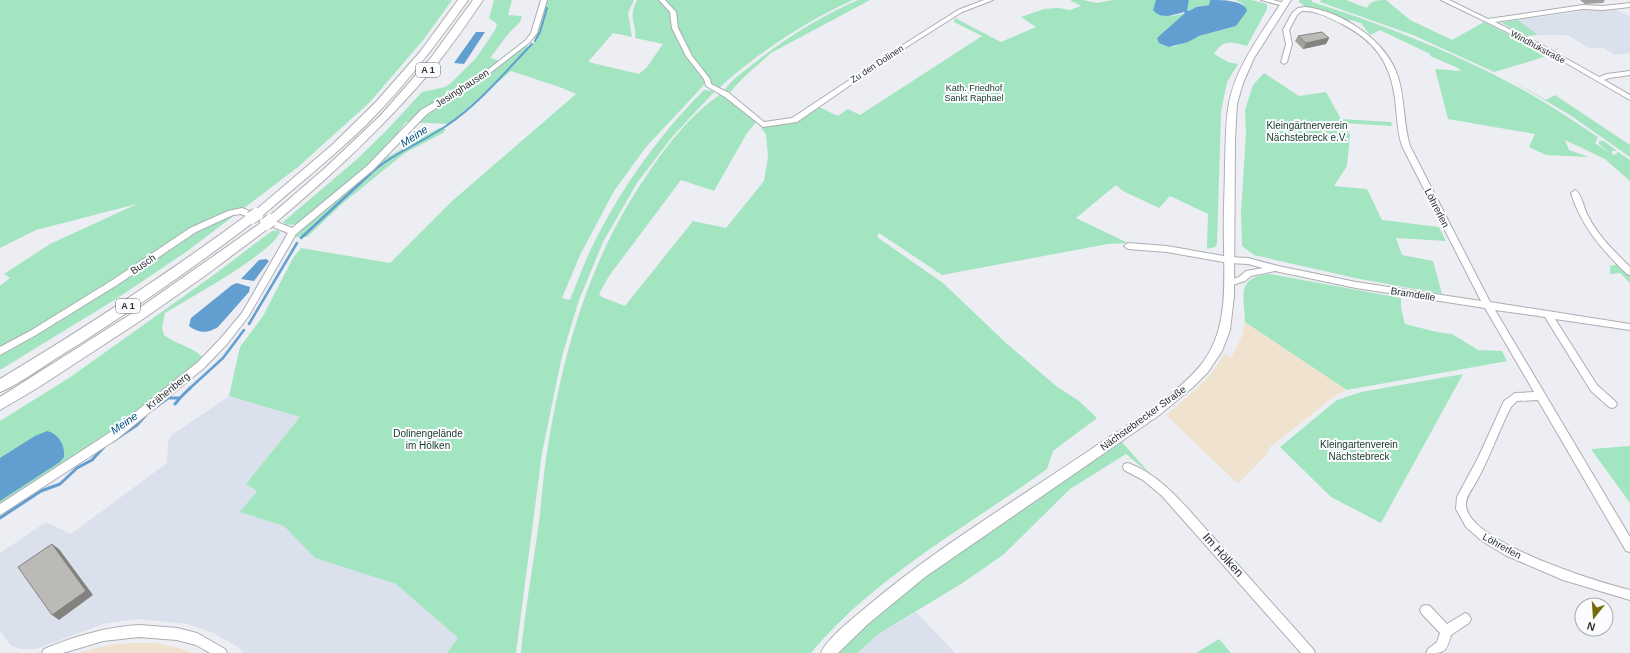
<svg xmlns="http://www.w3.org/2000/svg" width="1630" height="653" viewBox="0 0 1630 653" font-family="Arial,sans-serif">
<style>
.commercial{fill:#efe3cf}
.built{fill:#dbe1ec}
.green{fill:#a2e5c0}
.water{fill:#629fd0}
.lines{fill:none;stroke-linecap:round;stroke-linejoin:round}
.stream-far2{stroke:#629fd0;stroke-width:2}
.stream-far1{stroke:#629fd0;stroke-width:2.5}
.stream{stroke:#629fd0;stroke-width:3}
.minor-casing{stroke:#acaeb3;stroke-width:2}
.major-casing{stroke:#acaeb3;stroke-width:2}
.highway-casing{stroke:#acaeb3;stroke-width:2}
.minor{fill:#fff;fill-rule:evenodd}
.major{fill:#fff;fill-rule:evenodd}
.highway{fill:#fff;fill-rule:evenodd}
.highway-bridge-casing{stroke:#acaeb3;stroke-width:14;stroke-linecap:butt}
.highway-bridge{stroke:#fff;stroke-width:12}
.wall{fill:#a2a09d}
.shaded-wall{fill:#84827f}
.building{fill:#bcbab6;stroke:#84827f}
.labels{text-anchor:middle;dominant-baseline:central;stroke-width:4;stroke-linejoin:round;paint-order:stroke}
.far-street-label{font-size:9px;fill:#2e2f30;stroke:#fafcfe}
.shield{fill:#fafcfe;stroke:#6b6c6e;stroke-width:1}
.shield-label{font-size:9px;font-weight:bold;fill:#2e2f30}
.far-park-label{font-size:9px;fill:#163827;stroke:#fafcfe}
.street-label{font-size:10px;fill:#2e2f30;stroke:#fafcfe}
.park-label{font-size:10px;fill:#163827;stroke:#fafcfe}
.water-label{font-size:11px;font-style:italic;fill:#075281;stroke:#fafcfe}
.near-street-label{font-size:12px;fill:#2e2f30;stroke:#fafcfe}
</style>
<rect width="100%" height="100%" fill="#eceef3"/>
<path class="commercial" d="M1245,322L1347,390L1336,395L1269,448L1267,454L1238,484L1166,415L1194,391L1210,375L1225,353L1231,358L1242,336Z
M131,643H156L175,647L193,653H78L109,645Z"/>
<path class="built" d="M1589,10H1616L1630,16V53L1615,55L1604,48H1589L1567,35H1538L1518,20Z
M229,396L300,417L246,484L257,491L241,512L284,526L315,558L396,584L458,638L447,653H244L238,647L213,633L187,624L137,619L103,624L36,649H20L12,646L7,641L0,631V553L46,522L71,534L167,463L168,441L172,435Z
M916,612L955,653H857L880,633Z"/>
<path class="green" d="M0,0H452L424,39L370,102L298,167L186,252L116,299L0,370V286L10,278L4,274L50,244L137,204L36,230L0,248Z
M494,0H512L508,15L522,16L520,22L509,33L490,58L501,61L522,47L531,46L537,39L533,38L542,17L546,0H634L628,13L632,37L613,33L588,62L639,74L647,67L663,44L635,38C637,21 627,21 637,0H661L670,13L673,26L705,81L703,86L646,147L614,191L580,255L562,298L570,300C577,283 583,266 591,249C619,191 658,136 704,90L715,91L672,137L637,183L603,242L579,300L562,356L542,453L516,653H447L458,638L396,584L315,558L284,526L240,512L257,491L246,484L300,417L229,396L240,347L263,316L293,258L301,248L390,263L451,202L576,94L562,88L511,71L449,124L406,122L397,134L406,137L386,158L439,128L446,129L443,133L405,153L343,203L307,237H295L308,223L287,225L283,222L355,161L386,131L422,92L445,87L450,84L476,58L495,30L497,24L489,18Z
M665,0H853C809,19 753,56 718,89L714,87L692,58Z
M858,0H870L771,53L745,76L730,92L725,90C729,82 740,74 747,69C780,42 818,17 858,0Z
M1070,0H1083L1097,3L1113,0H1156L1154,8L1173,16L1185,13L1167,29L1165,46L1174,47L1199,36L1236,26L1247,11L1242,3L1235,0H1251L1267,4V9L1247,46C1231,42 1224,38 1214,54L1228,62L1238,64L1227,82L1221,111L1217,244L1215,247L1207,249L1208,214L1170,196L1159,208L1123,191L1116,185L1076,218L1128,243L1108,244L942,275L879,233L877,237L943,283L1006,343L1056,386L1079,401L1097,418L1053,451L1047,469C967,527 875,576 811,653H521C525,609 533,566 539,522C542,499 543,475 547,452C563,352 589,259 647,175C667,145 691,114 721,94L747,112L756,122L747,133L714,191L681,180L609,276L599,294L602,297L625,306L693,221L726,228L764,181L768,157L766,134L761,128L795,121L817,106L838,116L848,109L860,115L982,36L954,22L955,18L1001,42L1036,27L1021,17L1044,9L1058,8L1070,10L1081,6Z
M1189,0H1210L1209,5L1196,7L1188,11L1186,10Z
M1299,0H1312V2C1379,23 1446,49 1510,83C1541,99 1569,118 1598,137L1595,143L1610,153L1599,144V141H1604L1617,151H1612V154L1617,155L1616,153L1618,152L1630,160V181L1605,159L1565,140L1569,150L1589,157L1546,155L1529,147L1535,134L1448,119L1435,69L1461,71L1458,68L1430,56V54L1380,30L1370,35L1361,23L1351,20L1346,22L1307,8L1299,2Z
M1321,0H1346L1367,8C1371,0 1378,0 1386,0L1410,20L1452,40L1484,22L1543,52H1540L1544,57L1494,72L1413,35L1320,2Z
M1518,20L1538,35L1526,36L1502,23L1503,22Z
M1264,73L1299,96L1326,92L1341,119L1391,122L1392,126L1343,123L1350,135L1347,166L1334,186L1367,189L1382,220L1439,227L1446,241L1396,238L1402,255L1433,261L1442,294L1355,278L1254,255L1242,246L1241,212L1246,134L1245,110L1253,85Z
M1507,78L1546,100L1555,95L1630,145V157L1570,115Z
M278,230L280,233C267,256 191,297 165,313L162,328L164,335C176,345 193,346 203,358L109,435L0,507V421L69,378L215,274L272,231Z
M1618,264L1630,276V283L1620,273L1610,274V266Z
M1270,274L1401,298V308L1405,324L1437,332L1452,334L1478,350L1502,351L1507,361L1347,390L1245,322C1244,296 1236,277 1270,274Z
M1463,374L1381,523L1331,497L1280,447L1337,400L1361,392Z
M1122,442L1152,476L1126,454L1070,489L1003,555L961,584L880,633L857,653H837C921,570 1024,508 1122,442Z
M1630,446V503L1591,449Z
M1219,639L1231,653H1196Z"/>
<path class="water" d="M1156,0H1189L1187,10L1189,11L1196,7L1209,5L1210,0C1222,0 1245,0 1247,11L1236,26L1199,36L1188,42L1169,47L1159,43L1157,38L1185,13L1184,12C1173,15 1161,20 1153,10Z
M476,32H485L464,64L454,63Z
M266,259L269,261L254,281L241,279L259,260Z
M237,283L250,287L249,292L218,327C208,334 198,333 189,326L191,318L232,285Z
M47,431C59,434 65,445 64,457L60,462L0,501V458L35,436Z"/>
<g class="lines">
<path class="stream-far2" d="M535,41L540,32L547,8
M369,175C391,154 421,143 446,126C479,104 505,72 532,44"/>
<path class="stream-far1" d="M301,238L370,174
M249,324L297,243
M189,389L223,358L244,330"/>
<path class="stream" d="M175,404L180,398
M153,409L168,398H180L190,388
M113,441L137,425L145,416
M0,518L41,491L60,484L77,468L92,460L104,447"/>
<defs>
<path id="minor" d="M541,0H547L537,33L530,42L485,77L427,114L373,170L296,234L248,317L227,344L204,368L117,439L0,515V504L109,433L198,362L221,338L242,313L288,233L241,214L233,215L196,232L117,285L36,335L0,355V347L30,331L111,281L190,228L228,211L242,208L292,228L367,166L421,110L481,75L526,40L531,33Z
M659,0H665L676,12L678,28L692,56L710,79L711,84L729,93L764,122L792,118L890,53L958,10L984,0H993L962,12L894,55L797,122L763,127L725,97L706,86L704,79L686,56L672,28L670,12Z
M1261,0H1273L1287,4L1284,6Z
M1441,0H1449L1488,19L1583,5L1603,6L1630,3V7L1603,10L1583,9L1495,22L1544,46L1599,77L1607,74L1630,71V75L1609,78L1604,80L1630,95V100L1540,48Z
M1305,7C1342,11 1387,41 1398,77C1405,99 1403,123 1410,146L1490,302L1630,324V330L1555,319L1597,385L1615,401L1617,404L1615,407L1612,408L1609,407L1591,391L1545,317L1495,310L1630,537V552L1626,551L1538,400L1517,401L1511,407C1498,432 1489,460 1475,484C1471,491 1465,498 1466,506C1470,543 1598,582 1630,590V600L1563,580L1505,555L1482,541L1466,527L1456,509L1457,497L1478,458L1504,401L1515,393L1534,392L1485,308L1356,288L1275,271L1251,276L1245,281L1229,286L1225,283L1226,281L1239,277L1246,271L1263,268L1248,264L1229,263L1167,252L1128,249L1124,246L1128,243L1167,246L1229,257L1248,258L1278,266L1356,282L1481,301L1402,146C1397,130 1397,114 1395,98C1390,62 1374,40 1342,24C1330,18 1316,10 1302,11L1297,15L1289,30L1292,44L1287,62L1284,64L1281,62L1286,44L1283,30L1292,13L1298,8Z
M1575,190C1581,192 1584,208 1587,214C1597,235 1614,251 1630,267V275L1627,274C1603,251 1581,226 1571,193Z
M1128,463C1164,476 1189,511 1214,538C1247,575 1280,612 1313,649L1315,653H1301L1162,496L1143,480L1124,470L1123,467L1124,464Z
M1426,605L1430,606L1447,624L1465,613L1469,615L1471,619L1469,623L1451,635C1446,653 1445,653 1426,653L1428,649L1437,642L1440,633L1422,614L1420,610L1422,606Z
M139,625L177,628L197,633L225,649L227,653H210L196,645L177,640L139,637L103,641L63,653H42L44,649C75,636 106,627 139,625Z"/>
<path id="major" d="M1283,0H1291L1254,58L1243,83L1237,104L1235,139L1234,296L1230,330L1222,351L1208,372L1192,388L1158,416L925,577L868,624L838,653H821C827,638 857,615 870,604C938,547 1016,500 1090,450C1127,425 1170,401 1200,366C1229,331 1224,284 1224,241C1223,215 1225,189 1225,163C1226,143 1225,123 1229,103C1237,64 1262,33 1283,0Z"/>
<path id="highway" d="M458,0H468C437,44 404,87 366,125C333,157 296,186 261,217L257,218L255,221C193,268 129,313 63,354C45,365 18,385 0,392V379C85,328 167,274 247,215L251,214L332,145L375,103L420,52Z
M473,0H483C468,22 453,44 436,65C388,123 333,174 275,223L272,224L270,227L206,275L140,321L39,387L0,410V397L131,314L265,220L325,168L380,116L430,59Z"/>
</defs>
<use href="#minor" class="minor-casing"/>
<use href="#major" class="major-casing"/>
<use href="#highway" class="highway-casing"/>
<use href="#minor" class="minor"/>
<use href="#major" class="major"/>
<use href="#highway" class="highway"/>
<defs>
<path id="highway-bridge" d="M251,218L257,214
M266,224L271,220"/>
</defs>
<use href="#highway-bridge" class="highway-bridge-casing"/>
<use href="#highway-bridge" class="highway-bridge"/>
</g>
<path class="wall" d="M1580,0H1605L1603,3L1585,4Z
M1298,36L1329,38L1326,44L1303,49L1295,41Z"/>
<path class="shaded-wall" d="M1329,38L1326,44L1303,49L1306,43Z
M52,544L59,549L93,595L59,620L52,615Z"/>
<path class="building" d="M1322,32L1329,38L1306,43L1298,36Z
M52,544L86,591L52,615L18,567Z"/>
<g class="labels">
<g class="far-street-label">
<text transform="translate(1538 47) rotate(28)">Windhukstraße</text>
<text transform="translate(877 64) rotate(-33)">Zu den Dolinen</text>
</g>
<g class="shield">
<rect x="416" y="63" width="24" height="14" rx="3"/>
<rect x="116" y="299" width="24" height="14" rx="3"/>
</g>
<g class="shield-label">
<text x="428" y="70">A 1</text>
<text x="128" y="306">A 1</text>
</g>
<g class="far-park-label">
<text x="974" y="88">Kath. Friedhof<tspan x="974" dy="10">Sankt Raphael</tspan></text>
</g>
<g class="street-label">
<text transform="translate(462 88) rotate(-33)">Jesinghausen</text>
<text transform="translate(1437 208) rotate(63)">Löhrerlen</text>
<text transform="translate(143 264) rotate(-34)">Busch</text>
<text transform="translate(1413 294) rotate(9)">Bramdelle</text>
<text transform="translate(168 391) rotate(-39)">Krähenberg</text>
<text transform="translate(1143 418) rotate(-36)">Nächstebrecker Straße</text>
<text transform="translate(1502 546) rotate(29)">Löhrerlen</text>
</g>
<g class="park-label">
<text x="1307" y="125">Kleingärtnerverein<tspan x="1307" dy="12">Nächstebreck e.V.</tspan></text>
<text x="428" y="433">Dolinengelände<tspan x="428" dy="12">im Hölken</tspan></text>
<text x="1359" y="444">Kleingartenverein<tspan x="1359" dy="12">Nächstebreck</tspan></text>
</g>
<g class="water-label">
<text transform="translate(414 136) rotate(-33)">Meine</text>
<text transform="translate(124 423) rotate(-35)">Meine</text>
</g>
<g class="near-street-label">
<text transform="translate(1223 555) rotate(48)">Im Hölken</text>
</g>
</g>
<g transform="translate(1594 617) rotate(197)"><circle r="19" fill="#fafcfe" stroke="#a8aaac"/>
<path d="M0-3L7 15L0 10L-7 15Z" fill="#756b06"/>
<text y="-6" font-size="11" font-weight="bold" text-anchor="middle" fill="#2e2f30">N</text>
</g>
</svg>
